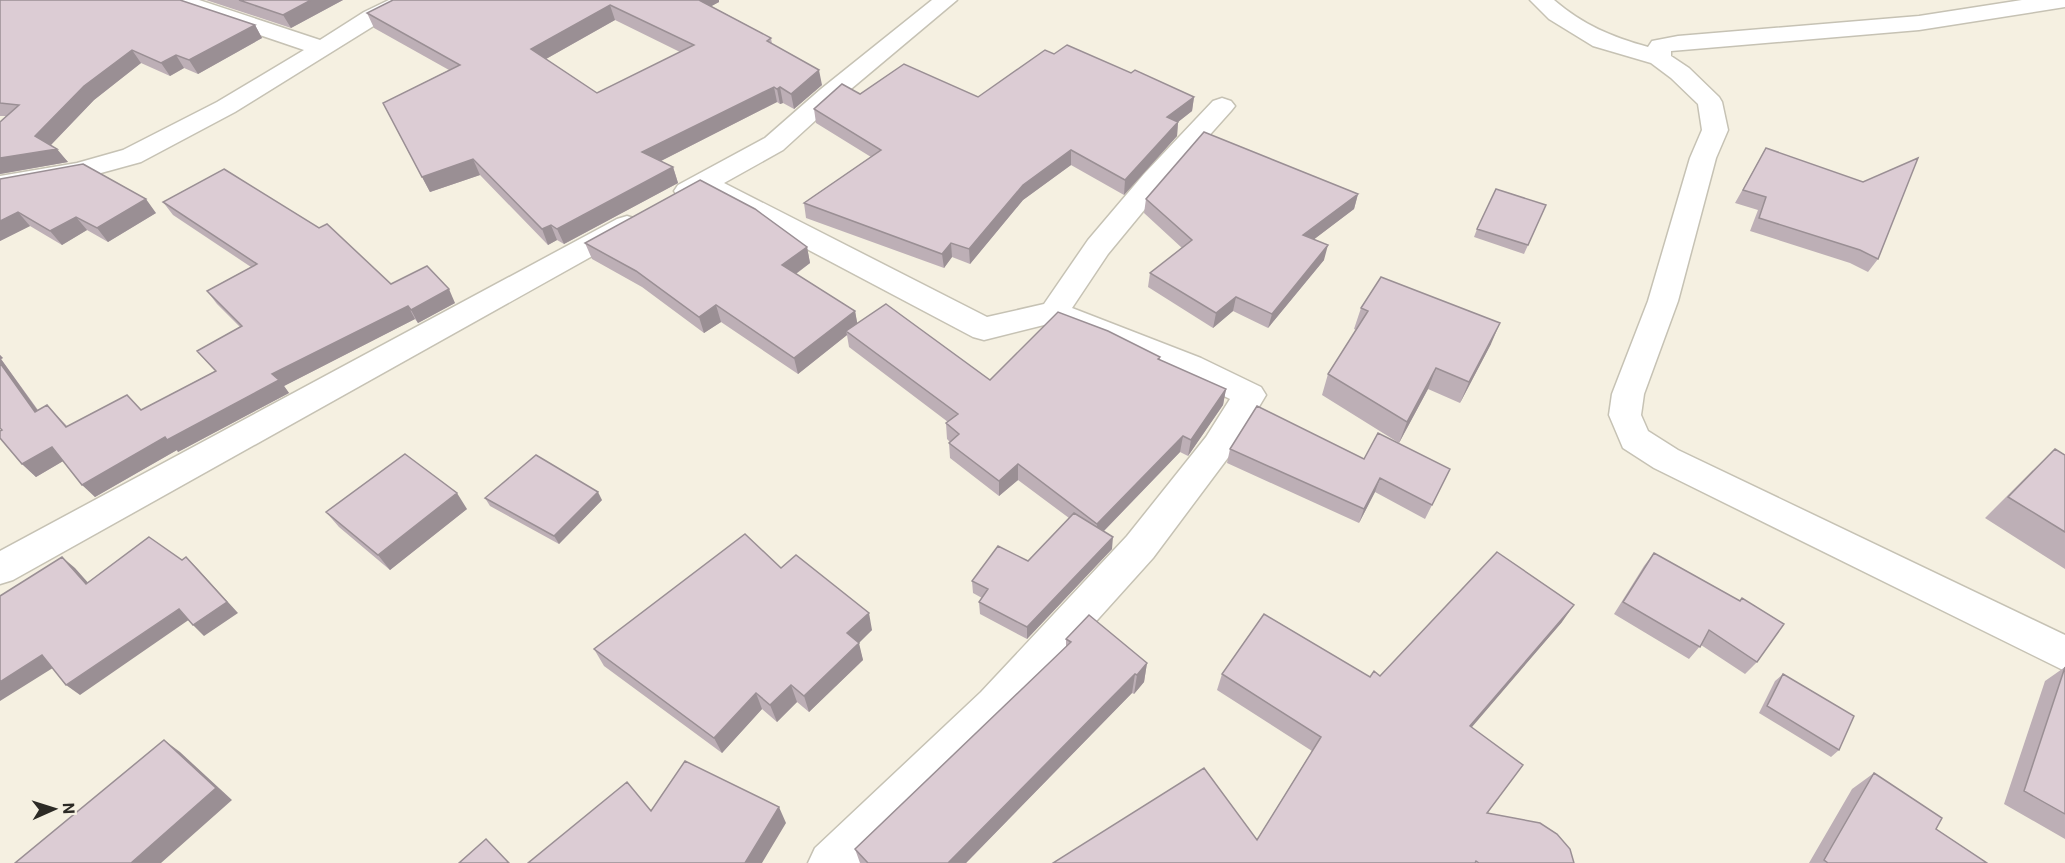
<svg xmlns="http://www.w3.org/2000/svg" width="2065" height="863" viewBox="0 0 2065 863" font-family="Roboto,sans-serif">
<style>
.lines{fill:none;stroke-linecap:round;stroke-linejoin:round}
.minor-casing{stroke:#c6c2b4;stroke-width:3}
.minor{fill:#fff;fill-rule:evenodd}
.wall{fill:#bdafb6;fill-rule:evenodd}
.shaded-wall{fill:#9a8f94}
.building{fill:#dcccd4;stroke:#9a8f94;stroke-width:1.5;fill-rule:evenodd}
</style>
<rect width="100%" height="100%" fill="#f5f0e1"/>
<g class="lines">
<defs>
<path id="minor" d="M158,0H199L320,40L364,12L389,0H418L415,5L380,22L235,112L141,162L79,179L0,193V176L77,163L123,150L217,102L304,50L177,7L161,5Z
M932,0H957L839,99L783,150L724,183L987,317L1044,304L1088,240L1144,174L1213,101L1222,98L1231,101L1235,106L1231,111L1164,186L1108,254L1072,308L1201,358L1261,387L1266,395L1230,455L1153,558L1009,718L861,863H808L815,848L981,692L1127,536L1206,437L1230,399L1179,374L1052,323L984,340L973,337L703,194L688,200L678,197L674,191L678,185L765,138L821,89Z
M1530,0H1554C1583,25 1612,37 1648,47L1652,41L1678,36L1919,16L2022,0H2065V7L1919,30L1671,51V56L1689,68L1719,97L1722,102L1728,130L1716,158L1678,301L1644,394L1641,415L1648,431L1678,450L2065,635V671L1654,468L1623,448L1609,415L1612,394L1648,301L1690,158L1702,130L1698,104L1671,78L1651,63L1593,46L1549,19Z
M627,216L637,219L641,225L637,231L13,580L0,584V551L617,219Z"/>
</defs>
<use href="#minor" class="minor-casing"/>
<use href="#minor" class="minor"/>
</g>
<path class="wall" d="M0,0L255,25L262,38L198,74L184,68L170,76L141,63L94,100L51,145L68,162L0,174V122L6,116H0Z
M206,0H343L291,28Z
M719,2L711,6L771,38L772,44L822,85L794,109L783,103L780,104L777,102L661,161L673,167L678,183L564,244L557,240L548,245L480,175L430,192L383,103L449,70L374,28L367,13ZM615,20L680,52L597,93L546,59Z
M1054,54L1131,73L1194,97L1192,111L1178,122L1177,136L1124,195L1071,165L1023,200L970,264L952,257L944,268L806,218L804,203L871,157L816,123L814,109L860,94L978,97Z
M1766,148L1878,259L1868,272L1850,263L1750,231L1758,210L1735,203Z
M0,179L156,213L108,242L87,230L62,245L30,226L0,241Z
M1358,194L1354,209L1314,239L1324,260L1268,328L1233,311L1213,328L1148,287L1150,273L1182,248L1144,213L1146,199Z
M163,202L391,284L455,303L418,323L415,319L284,386L289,393L178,452L177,450L95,497L63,461L36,477L22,464L2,430L0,355L3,358L1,359L38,410L47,405L67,426L141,410L215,371L197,351L240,327L217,304L207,291L251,267L173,215Z
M1546,205L1524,254L1474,237L1477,229Z
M585,243L807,247L810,263L796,274L855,311L857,323L990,380L1160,357V360L1226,389L1223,405L1188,456L1180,452L1104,531L1112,549L1027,639L980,614L979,602L982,598L973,593L972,581L1028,561L1069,518L1018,480L999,496L950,458L949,443L950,442L947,439L946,423L948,422L849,347L847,335L798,374L721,322L704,333L642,287L592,259Z
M1361,308L1491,344L1460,403L1428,389L1399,443L1322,395L1328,374L1356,330L1354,329Z
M1230,449L1364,459L1450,469L1425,519L1375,492L1359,523L1227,463Z
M2055,449L2065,455V569L1985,518L2032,471Z
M485,498L602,500L559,544L490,506Z
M467,509L390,570L339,527L326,512Z
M1654,553L1757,662L1745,674L1701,645L1689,659L1614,614L1644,566Z
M781,568L872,630L858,643L863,660L809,712L797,702L777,722L762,709L722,753L604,666L594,649Z
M1562,622L1471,727L1487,813L1574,863H1053L1257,840L1312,751L1217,690L1222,674L1370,677L1380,676Z
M1066,639L1147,663L1144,682L1134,694L1132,693L966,863H860L855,849L1066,647Z
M2065,667V839L2004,804L2045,681Z
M1783,674L1839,750L1831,757L1759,713L1775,681Z
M1874,773L1936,829L1987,863H1809L1852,789Z"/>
<path class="shaded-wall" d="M311,0H343L291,28L283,15Z
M696,0H719V2L699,13Z
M610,5L615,20L537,64L531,49Z
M255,25L262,38L198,74L189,60Z
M132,50L141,63L94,100L46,150L35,136L84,86Z
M176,55L184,68L170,76L161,63Z
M819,70L822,85L794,109L791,94Z
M774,87L777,102L647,168L642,152Z
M780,87L783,103L780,104L777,89Z
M1194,97L1192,111L1178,122L1177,136L1124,195L1125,180L1167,117Z
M57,149L68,162L0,174V158Z
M1071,150V165L1023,200L970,264L969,249L1023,185Z
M473,159L480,175L430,192L422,177Z
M673,167L678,183L564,244L557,229Z
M1358,194L1354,209L1300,250L1303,235Z
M146,199L156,213L108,242L97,228Z
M18,212L30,226L0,241V221Z
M76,217L87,230L62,245L50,231Z
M551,225L557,240L548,245L542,229Z
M951,243L952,257L944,268L942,254Z
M1328,245L1324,260L1268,328L1272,314Z
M807,247L810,263L786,281L782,265Z
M449,289L455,303L418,323L411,310Z
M1236,297L1233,311L1213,328L1216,313Z
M716,305L721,322L704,333L699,317Z
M408,306L415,319L284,386L289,393L178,452L177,450L95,497L82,485L272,374Z
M855,311L858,327L846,331L847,335L798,374L794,358Z
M1500,323L1491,344L1460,403L1469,382Z
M0,355L3,358L1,359L48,425L35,412L0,363Z
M1436,368L1428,389L1399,443L1407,422Z
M1226,389L1223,405L1188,456L1191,440Z
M1183,436L1180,452L1096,539L1097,524Z
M52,447L65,460L36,477L22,464Z
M1018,464V480L999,496V481Z
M1380,478L1375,492L1359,523L1364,509Z
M598,492L602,500L559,544L554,536Z
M457,493L467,509L390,570L378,555Z
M1113,537L1112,549L1027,639V627Z
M62,557L75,568L99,595L86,584Z
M186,557L197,568L238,613L204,636L193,625Z
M1574,605L1562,622L1460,741L1470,726Z
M179,609L190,619L80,695L66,685Z
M869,613L872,630L851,651L847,633Z
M859,643L863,660L809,712L804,696Z
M42,655L56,666L0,701V682Z
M1147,663L1144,682L1134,694L1137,675Z
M1135,674L1132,693L966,863H948Z
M791,685L797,702L777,722L770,705Z
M756,693L762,709L722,753L714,738Z
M164,740L180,752L232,800L161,863H131Z
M779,807L786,823L762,863H745Z"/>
<path class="building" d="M0,0H180L255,25L189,60L176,55L161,63L132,50L84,86L35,136L57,149L0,158V122L19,105L0,103Z
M239,0H311L283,15Z
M393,0H699L771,38L767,41L819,70L791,94L780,87L777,89L774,87L642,152L673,167L557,229L551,225L542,229L473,159L422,177L383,103L460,65L367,13ZM610,5L694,45L597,93L531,49Z
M1067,45L1131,73L1135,70L1194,97L1167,117L1178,122L1125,180L1071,150L1023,185L969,249L951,243L942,254L804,203L881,150L814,109L842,84L860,94L904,64L978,97L1045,50L1054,54Z
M1204,132L1358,194L1303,235L1328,245L1272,314L1236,297L1216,313L1150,273L1192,240L1146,199Z
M1766,148L1863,182L1918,158L1878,259L1860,250L1759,218L1766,197L1743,190Z
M83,164L146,199L97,228L76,217L50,231L18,212L0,221V179Z
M224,169L319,228L327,224L391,284L427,266L449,289L411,310L408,306L272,374L279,380L167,440L165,437L82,485L52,447L22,464L0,438V431L2,430L0,428V363L35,412L47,405L66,427L127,395L141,410L216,371L197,351L242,326L207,291L257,264L163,202Z
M700,180L755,209L807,247L782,265L855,311L794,358L716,305L699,317L636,271L585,243Z
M1496,189L1546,205L1528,245L1477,229Z
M1381,277L1500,323L1469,382L1436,368L1407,422L1328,374L1368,311L1361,308Z
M886,304L990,380L1058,312L1108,331L1160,357L1158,359L1226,389L1191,440L1183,436L1097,524L1018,464L999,481L949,443L959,434L946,423L958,414L846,331Z
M1257,406L1364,459L1378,433L1450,469L1432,505L1380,478L1364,509L1230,449Z
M2055,449L2065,455V532L2008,497Z
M405,454L457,493L378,555L326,512Z
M536,455L598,492L554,536L485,498Z
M1074,513L1113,537L1027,627L979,602L988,589L972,581L998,546L1028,561Z
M745,534L781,568L796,555L869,613L847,633L859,643L804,696L791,685L770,705L756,693L714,738L594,649Z
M149,537L182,560L186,557L227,602L193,625L179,609L66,685L42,655L0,682V596L62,557L86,584Z
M1497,552L1574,605L1470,726L1523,765L1487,813L1540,823L1557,834L1570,849L1574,863H1479L1476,861L1475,863H1053L1204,768L1257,840L1321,737L1222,674L1264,614L1370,677L1374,671L1380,676Z
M1654,553L1740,601L1742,598L1784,624L1757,662L1709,630L1700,647L1623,602Z
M1089,615L1147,663L1137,675L1135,674L948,863H868L855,849L1071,642L1066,639Z
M2065,667V814L2024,791Z
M1783,674L1854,716L1839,750L1767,706Z
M164,740L216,788L131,863H15Z
M685,761L779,807L745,863H528L627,782L651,811Z
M1874,773L1942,818L1936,829L1987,863H1828L1824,860Z
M486,839L509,863H459Z"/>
<g transform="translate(54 809) rotate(87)" stroke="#f5f0e1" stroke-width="4.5" paint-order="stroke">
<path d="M0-4.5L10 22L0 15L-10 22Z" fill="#2c2a25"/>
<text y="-9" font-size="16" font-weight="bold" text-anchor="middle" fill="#2c2a25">N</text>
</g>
</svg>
